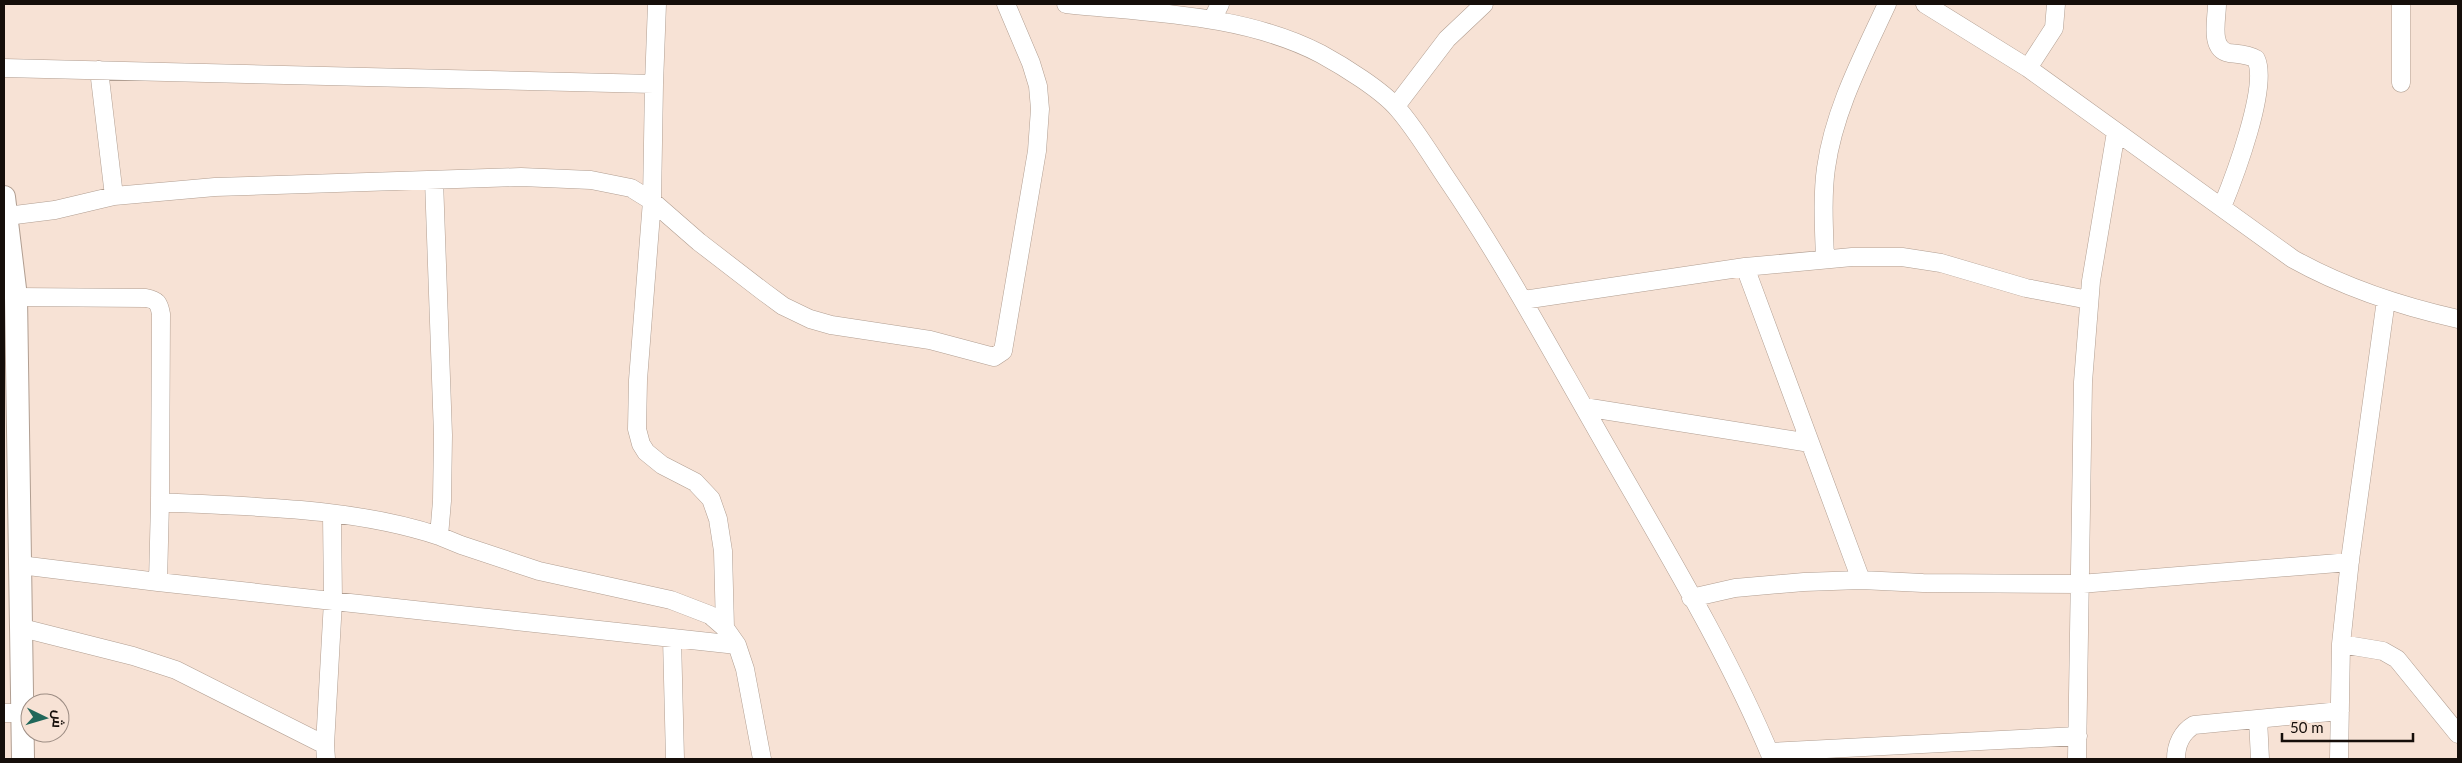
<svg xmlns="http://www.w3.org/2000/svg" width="2462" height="763" viewBox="0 0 2462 763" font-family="Lato,Cairo,sans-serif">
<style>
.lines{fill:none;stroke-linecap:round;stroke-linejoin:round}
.minor-casing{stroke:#b19e91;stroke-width:19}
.tertiary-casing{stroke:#b19e91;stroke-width:24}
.minor{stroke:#fff;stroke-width:18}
.tertiary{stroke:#fff;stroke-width:22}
</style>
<rect width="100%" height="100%" fill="#f7e2d5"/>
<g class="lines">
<defs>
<path id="minor" d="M1066,4C1150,13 1244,14 1321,54C1343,66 1382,90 1398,109C1417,131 1432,157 1449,182C1502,260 1547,343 1594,425C1655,533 1725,645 1772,759
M1925,4L2028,68L2293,259C2345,288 2400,306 2458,319
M2217,4C2217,19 2209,49 2229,53C2238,54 2248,54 2256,59C2269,86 2234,178 2222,207
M2401,4V83
M1212,20L1220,4
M4,68L654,84L657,4
M2028,68L2054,28L2056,4
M99,70L114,196
M654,84L652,201L638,380L637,429L641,444L646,452L662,465L695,482L711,499L718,519L723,551L725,628
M1396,106L1447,39L1484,4
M434,180L443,435L442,501L439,536L461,545L539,571L671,600L710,615L725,628L737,645L745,669L762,759
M7,216L55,210L114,196L215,187L521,177L591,180L631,188L652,201L699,242L764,292L783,306L810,319L831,325L930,340L994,357L1003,351L1037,151L1040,109L1038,86L1031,63L1006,4
M1825,259C1824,229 1822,197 1826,168C1834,110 1863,56 1887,4
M1745,267L1852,257H1902L1941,263L2026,288L2089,300
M16,297L146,298C157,300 159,303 161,314L160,502C253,507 351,507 439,536
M1523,300L1745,267L1861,580
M2386,300L2350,560L2341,644L2383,651L2397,659L2458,734
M1584,407L1810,443
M20,565L158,582L160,502
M158,582L737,645
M1691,598L1735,588L1804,582L1861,580L1923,583L2080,584L2350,562
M22,628L133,656L176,670L325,745L326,759
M672,638L675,759
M4,713H23
M2258,719L2260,759
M325,745L333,601L332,515
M1769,752L2078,736
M2077,759L2083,382L2091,281L2116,132
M2176,759C2176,745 2182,732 2194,725L2340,711
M2339,759L2341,644"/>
<path id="tertiary" d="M4,197L16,297L23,759"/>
</defs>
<use href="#minor" class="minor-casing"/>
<use href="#tertiary" class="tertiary-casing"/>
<use href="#minor" class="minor"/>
<use href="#tertiary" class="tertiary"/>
</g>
<rect width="2462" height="763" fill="none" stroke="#150e0a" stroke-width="10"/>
<g transform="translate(45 718) rotate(95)"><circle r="24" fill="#f7e2d5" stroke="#9d8d84"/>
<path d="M0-4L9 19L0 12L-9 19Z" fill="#21675a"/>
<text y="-8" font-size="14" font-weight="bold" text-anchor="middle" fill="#150e0a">ش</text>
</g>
<path d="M2282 733v8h131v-8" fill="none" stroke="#150e0a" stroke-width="2.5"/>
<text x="2290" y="733" font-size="15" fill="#150e0a" stroke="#f7e2d5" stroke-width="4" paint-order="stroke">50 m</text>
</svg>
